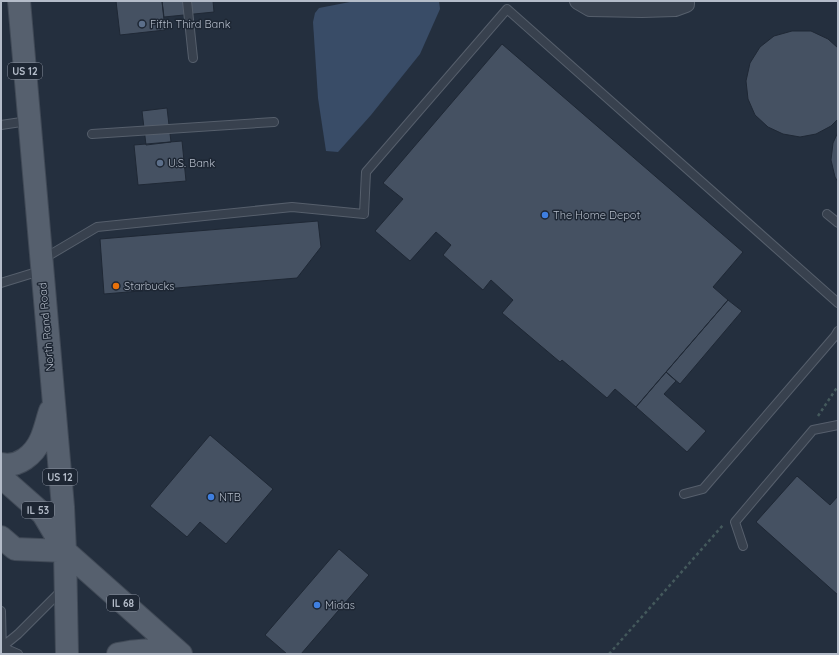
<svg xmlns="http://www.w3.org/2000/svg" width="839" height="655" viewBox="0 0 839 655" font-family="Quicksand,sans-serif">
<style>
.water{fill:#394c67}
.building{fill:#455162;stroke:#1f2835}
.lines{fill:none;stroke-linecap:round;stroke-linejoin:round}
.lane-casing{stroke:#565f6c;stroke-width:10}
.street-casing{stroke:#565f6c;stroke-width:18}
.primary-casing{stroke:#414a57;stroke-width:24}
.path{stroke:#44595c;stroke-width:2.5;stroke-dasharray:3 3;stroke-linecap:butt}
.lane{stroke:#38414e;stroke-width:8}
.street{stroke:#38414e;stroke-width:16}
.primary{stroke:#56606e;stroke-width:22}
.service-dot{fill:#5c6f8a;stroke:#1d2633;stroke-width:1.5}
.shop-dot{fill:#3f7fe0;stroke:#1d2633;stroke-width:1.5}
.food-dot{fill:#e8710a;stroke:#1d2633;stroke-width:1.5}
.labels{text-anchor:middle;dominant-baseline:central;stroke-width:3;stroke-linejoin:round;paint-order:stroke}
.shield{fill:#1d2633;stroke:#878f9c;stroke-width:1}
.shield-label{font-size:10px;font-weight:bold;fill:#b4bcc9}
.poi-label{font-size:11px;fill:#b4bcc9;stroke:#1d2633;text-anchor:start}
.street-label{font-size:11px;fill:#b4bcc9;stroke:#1d2633}
</style>
<rect width="100%" height="100%" fill="#242f3e"/>
<path class="water" d="M355,1H439L440,9L420,54L371,115L338,152L326,151L318,98L313,22L315,13L319,8Z"/>
<path class="building" d="M116,1H162L165,30L120,35Z
M162,1H213L214,12L164,17Z
M792,31H811L828,39L838,48V119L831,126L816,134L800,137L783,134L768,127L755,115L748,99L746,81L750,63L760,47L774,36Z
M502,44L743,252L713,287L728,300L636,407L615,389L607,398L562,360L560,362L502,313L513,300L491,280L483,290L443,255L451,245L436,232L410,261L375,231L403,199L383,183Z
M167,108L171,142L146,145L142,111Z
M838,132V182L835,177L831,160L833,143Z
M182,141L186,181L138,185L134,145Z
M318,221L321,247L297,278L104,294L100,239Z
M728,300L742,311L680,384L666,372Z
M666,372L676,381L664,394L706,431L687,452L636,407Z
M210,435L273,489L226,544L200,522L187,537L150,506Z
M797,476L830,505L838,496V595L756,522Z
M339,549L369,575L301,654H287L265,635Z"/>
<g class="lines">
<defs>
<path id="lane" d="M187,1L193,58
M1,125L28,121
M92,134L274,122
M827,214L838,223
M43,259L97,227L292,207L364,214L366,172L507,9L838,303
M1,283L40,271
M684,494L703,489L835,336L838,331
M743,546L735,522L813,430L838,425
M1,611L2,654
M2,647L18,634L62,590
M2,647L18,654"/>
<path id="street" d="M578,1L590,8L642,9L675,8L686,4V1"/>
<path id="primary" d="M19,1L63,507L65,551L67,654
M1,464C18,468 34,455 41,439C45,430 47,420 50,411
M1,477L43,514L65,551L181,654
M1,537L15,549L65,551
M118,654C133,651 150,648 165,654"/>
</defs>
<use href="#lane" class="lane-casing"/>
<use href="#street" class="street-casing"/>
<use href="#primary" class="primary-casing"/>
<path class="path" d="M818,416L838,386
M609,654L724,524"/>
<use href="#lane" class="lane"/>
<use href="#street" class="street"/>
<use href="#primary" class="primary"/>
</g>
<g class="service-dot">
<circle cx="142" cy="24" r="4"/>
<circle cx="160" cy="163" r="4"/>
</g>
<g class="shop-dot">
<circle cx="545" cy="215" r="4"/>
<circle cx="211" cy="497" r="4"/>
<circle cx="317" cy="605" r="4"/>
</g>
<circle class="food-dot" cx="116" cy="286" r="4"/>
<g class="labels">
<g class="shield">
<rect x="8" y="63" width="34" height="16" rx="3"/>
<rect x="43" y="469" width="34" height="16" rx="3"/>
<rect x="22" y="502" width="32" height="16" rx="3"/>
<rect x="107" y="595" width="32" height="16" rx="3"/>
</g>
<g class="shield-label">
<text x="25" y="71">US 12</text>
<text x="60" y="477">US 12</text>
<text x="38" y="510">IL 53</text>
<text x="123" y="603">IL 68</text>
</g>
<g class="poi-label">
<text x="150" y="24">Fifth Third Bank</text>
<text x="168" y="163">U.S. Bank</text>
<text x="553" y="215">The Home Depot</text>
<text x="124" y="286">Starbucks</text>
<text x="219" y="497">NTB</text>
<text x="325" y="605">Midas</text>
</g>
<g class="street-label">
<text transform="translate(46 327) rotate(-95)">North Rand Road</text>
</g>
</g>
<rect width="839" height="655" fill="none" stroke="#b4bcc9" stroke-width="4"/>
</svg>
